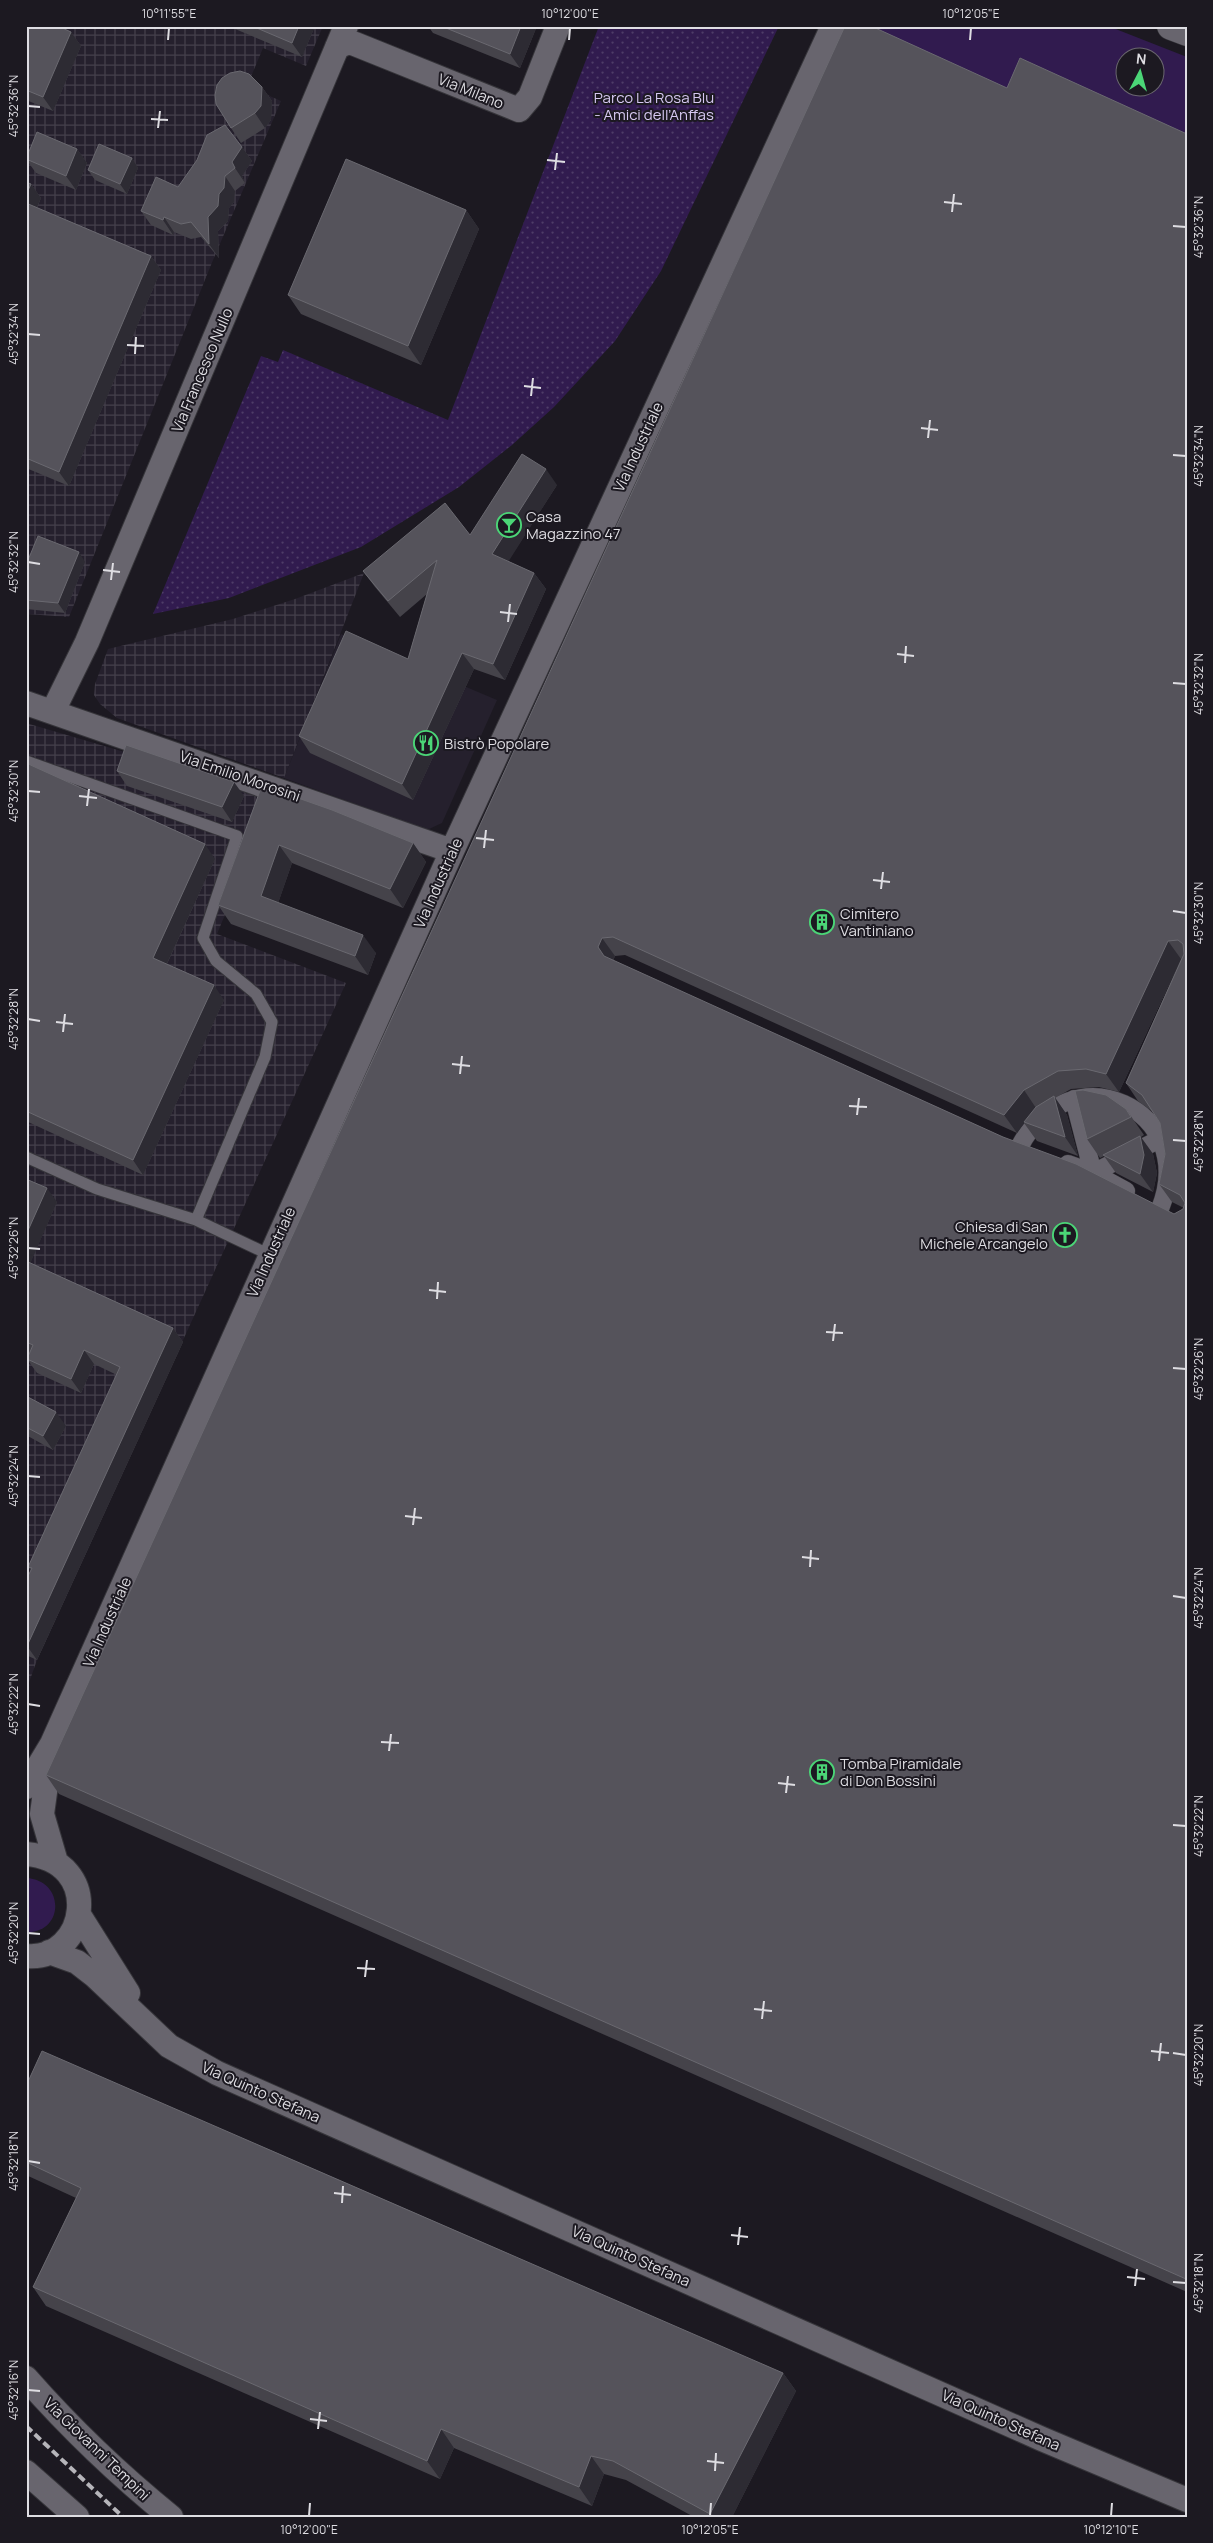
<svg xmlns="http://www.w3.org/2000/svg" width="1213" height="2543" viewBox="0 0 1213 2543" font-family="Manrope,sans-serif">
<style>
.built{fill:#25202d}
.industrial{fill:url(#industrial-grid)}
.grass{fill:#311b4f;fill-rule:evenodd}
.park{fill:url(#park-dots)}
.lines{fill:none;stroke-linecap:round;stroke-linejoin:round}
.service-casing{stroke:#36353a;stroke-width:13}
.pedestrian-casing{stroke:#36353a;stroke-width:19}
.minor-casing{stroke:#36353a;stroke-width:26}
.secondary-casing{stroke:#36353a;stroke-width:29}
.service{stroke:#68656e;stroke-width:11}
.pedestrian{stroke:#68656e;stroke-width:18}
.minor{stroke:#68656e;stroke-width:24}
.secondary{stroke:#68656e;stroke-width:28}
.rail{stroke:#b6b5ba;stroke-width:4;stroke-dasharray:8 4;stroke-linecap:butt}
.wall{fill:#45434a;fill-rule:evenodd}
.shaded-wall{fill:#2d2b33}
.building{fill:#55535b;stroke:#6a6970;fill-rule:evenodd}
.ticks{fill:none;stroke:#dedde2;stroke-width:2}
.labels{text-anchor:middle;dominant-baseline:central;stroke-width:4;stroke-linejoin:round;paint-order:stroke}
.street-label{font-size:15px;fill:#dedde2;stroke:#1c1921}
.park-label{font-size:15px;fill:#d6c8f1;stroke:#1c1921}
.poi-label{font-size:15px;fill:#dedde2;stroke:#1c1921;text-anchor:start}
.neatline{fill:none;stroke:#dedde2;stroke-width:2}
.ticks-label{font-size:12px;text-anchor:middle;fill:#dedde2}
</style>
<defs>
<pattern id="industrial-grid" width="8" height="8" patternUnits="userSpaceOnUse" patternTransform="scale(1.25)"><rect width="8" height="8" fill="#25202d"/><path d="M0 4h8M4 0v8" fill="none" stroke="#44404b"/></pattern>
<pattern id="park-dots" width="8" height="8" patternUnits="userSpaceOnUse" patternTransform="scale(1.25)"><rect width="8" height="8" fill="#311b4f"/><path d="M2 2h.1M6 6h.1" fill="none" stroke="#4e3c68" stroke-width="1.8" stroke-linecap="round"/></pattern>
</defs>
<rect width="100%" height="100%" fill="#1c1921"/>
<path class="built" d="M341,634L497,700L442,823L427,830L284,778Z"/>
<path class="industrial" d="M26,26H323L306,66L263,48L247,86L281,101L213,260L69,617L26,614Z
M364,573L284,778L117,718L100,704L94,695L95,684L108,649L233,619L295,599Z
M26,723L274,796L217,934L346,983L37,1660L26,1691Z"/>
<path class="grass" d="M866,26H1108L1187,57V146L1020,106ZM1126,58H1156V88H1126Z
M26,1878C66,1880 64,1934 26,1932Z"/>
<path class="park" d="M599,26H779L661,271L615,341L554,407L512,445L459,487L361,547L229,598L153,614L261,356L278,362L283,350L448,420Z"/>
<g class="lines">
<defs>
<path id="service" d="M26,761L237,836L203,938L216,961L256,994L272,1022L265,1057L196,1220
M26,1157L97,1189L196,1220L270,1255"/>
<path id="pedestrian" d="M1074,1099L1093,1173L1160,1139
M1020,1146C1070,1050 1200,1109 1160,1209
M1068,1164L1093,1173L1126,1191"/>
<path id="minor" d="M337,47L349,42L355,44L519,110L530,97L558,26
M26,703L452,851
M53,711L87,642L346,26
M50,1756L42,1814L56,1862
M26,1787L52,1744L452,851L833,26
M26,1854C105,1860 88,1962 26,1956
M79,1915L128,1993
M49,1952L77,1962L95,1976L169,2046L217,2073L1042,2439L1187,2500
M26,2378C70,2428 119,2475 171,2517
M26,2472L77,2517"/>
<path id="secondary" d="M1171,26L1187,32"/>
</defs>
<use href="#service" class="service-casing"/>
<use href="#pedestrian" class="pedestrian-casing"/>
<use href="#minor" class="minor-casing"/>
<use href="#secondary" class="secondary-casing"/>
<use href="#service" class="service"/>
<use href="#pedestrian" class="pedestrian"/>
<use href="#minor" class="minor"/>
<use href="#secondary" class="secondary"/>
<path class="rail" d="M26,2426L123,2517"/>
</g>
<path class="wall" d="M26,26L71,32L81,46L53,111L26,100Z
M228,26H315L302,57Z
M428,26H537L520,68L433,33Z
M262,87L272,101L271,120L265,128L241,143L231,128Z
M1007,88L1187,134V2292L59,1794L46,1775ZM625,955L1017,1133L1024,1123L1037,1141L1078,1156L1067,1115L1055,1098L1071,1089L1099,1087L1119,1092L1181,959L1126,1083L1138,1101L1153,1112L1160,1123L1165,1154L1159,1184L1172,1202L1184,1208L1183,1209L1174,1214L613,961L615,956Z
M242,147L252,161L242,176L245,183L235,191L234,202L229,208L228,221L218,231L219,258L201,237L191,239L174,232L173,235L151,225L141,211Z
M77,149L87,163L76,190L36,173L26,159Z
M132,158L138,168L127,194L95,180L88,170Z
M26,182L31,184L41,198L37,208L151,256L161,270L69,486L26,468Z
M466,210L479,229L421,365L301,314L288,295Z
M557,485L508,561L534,573L546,589L505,680L474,669L413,800L310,753L299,736L408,659L427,594L400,617L375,587L363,571L470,535Z
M85,562L65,613L26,609V565Z
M26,763L215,859L167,964L224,1000L143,1175L26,1121Z
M117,771L244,796L232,822L127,786Z
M261,788L413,843L426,862L403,908L292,863L278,903L376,953L368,975L231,924L218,905Z
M1126,1109L1144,1135L1141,1137L1153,1154L1157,1173L1153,1192L1116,1173L1104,1156L1100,1158L1087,1139Z
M26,1179L57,1202L30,1263L173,1328L183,1342L37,1660L26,1655V1580L31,1570L28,1567L117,1375L94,1364L81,1393L37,1373L27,1359L30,1353L26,1352Z
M26,1396L66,1426L53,1450L26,1435Z
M26,2086L783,2373L796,2391L732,2517H694L626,2480L604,2474L592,2506L454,2448L440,2479L46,2306L33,2287L76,2198L26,2175Z"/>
<path class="shaded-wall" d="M299,26H315L302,57L292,43Z
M521,26H537L520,68L510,54Z
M71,32L81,46L53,111L43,97Z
M262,87L272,101L271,120L265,128L255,113Z
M242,147L252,161L242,176L245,183L235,168L232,162Z
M77,149L87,163L76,190L66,176Z
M132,158L138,168L127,194L120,184Z
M225,176L235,191L234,202L229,208L228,221L218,231L219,258L209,244L208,217L219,194Z
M31,184L41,198L33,216L26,206V195Z
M466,210L479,229L421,365L408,346Z
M164,217L174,232L173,235L163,220Z
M151,256L161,270L69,486L59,472Z
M546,469L557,485L503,570L492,554Z
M79,552L85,562L65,613L58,603Z
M534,573L546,589L505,680L493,664Z
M462,653L474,669L413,800L402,784Z
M234,782L244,796L232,822L222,807Z
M413,843L426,862L403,908L390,889Z
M205,844L215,859L163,972L153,958Z
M279,845L292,863L274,915L261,896Z
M363,935L376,953L368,975L355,956Z
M602,938L615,956L610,966L598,947Z
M1168,941L1181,959L1119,1092L1106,1074Z
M214,985L224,1000L143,1175L133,1160Z
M1024,1090L1036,1108L1017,1133L1004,1115Z
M1054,1096L1067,1115L1078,1156L1065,1137Z
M1140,1136L1153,1154L1157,1173L1153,1192L1140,1174Z
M47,1188L57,1202L27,1271L26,1235Z
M173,1328L183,1342L37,1660L27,1646Z
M84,1350L94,1364L81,1393L71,1379Z
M56,1412L66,1426L53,1450L43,1436Z
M783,2373L796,2391L732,2517H712L710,2514Z
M441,2429L454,2448L440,2479L427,2461Z
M591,2456L604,2474L592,2506L579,2487Z"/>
<path class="building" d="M26,26H58L71,32L43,97L26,90Z
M252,26H299L292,43Z
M441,26H521L510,54Z
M845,26H871L1007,88L1020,58L1187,134V2278L1186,2279L46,1775ZM613,937L1004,1115L1024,1090L1058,1071L1086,1069L1106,1074L1168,941L1178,940L1183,944L1184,954L1126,1083L1142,1095L1160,1123L1165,1154L1159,1184L1180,1195L1185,1203L1183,1209L1174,1214L1076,1164L1003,1137L604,956L598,947L602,938Z
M240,71L249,74L262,87L261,106L255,113L231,128L216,104L215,95L217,85L222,78L230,73Z
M225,125L242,147L232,162L235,168L225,176L224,188L219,194L218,206L208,217L209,244L191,222L181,224L164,217L163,220L141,211L156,177L178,187L197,160L207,135Z
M37,132L77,149L66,176L26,159Z
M99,144L132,158L120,184L88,170Z
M346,159L466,210L408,346L288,295Z
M26,182L31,184L26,195Z
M26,203L151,256L59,472L26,458Z
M522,454L546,469L492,554L534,573L493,664L462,653L402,784L299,736L346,631L408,659L437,560L388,601L363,571L445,503L470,535Z
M38,536L79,552L58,603L26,600V565Z
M126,745L234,782L222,807L117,771Z
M26,763L205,844L153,958L214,985L133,1160L26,1111Z
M264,786L332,810L413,843L390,889L279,845L261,896L363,935L355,956L218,905L261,788Z
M1083,1090L1106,1095L1126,1109L1131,1117L1087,1139L1075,1091Z
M1054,1096L1065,1137L1024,1122L1036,1107Z
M1140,1136L1144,1155L1140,1174L1103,1155Z
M26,1179L47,1188L26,1235Z
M26,1261L173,1328L27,1646L26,1645V1580L32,1568L28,1567L120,1367L84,1350L71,1379L27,1359L33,1345L26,1342Z
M26,1396L56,1412L43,1436L26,1427Z
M42,2051L783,2373L710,2514L613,2461L591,2456L579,2487L441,2429L427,2461L33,2287L81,2188L26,2162V2086Z"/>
<path class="ticks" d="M168,40L169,28M569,40L570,28M970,40L971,28M28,106L40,107M151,119L168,120M158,128L160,111M547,160L565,162M555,170L557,153M944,202L962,204M952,212L954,194M1173,226L1186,227M28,334L40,335M127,345L144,346M135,354L136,337M524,386L541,388M531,396L533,378M921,428L938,430M928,438L930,420M1173,455L1186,456M28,562L40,564M103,570L120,572M111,580L113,563M500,612L517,614M508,622L510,604M897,654L914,656M905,663L906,646M1173,683L1186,684M28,791L40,792M79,796L97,798M87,806L89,789M476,838L494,840M484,848L486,830M873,880L890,882M881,889L883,872M1173,911L1186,913M28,1019L40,1021M56,1022L73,1024M63,1032L65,1014M452,1064L470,1066M460,1074L462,1056M849,1106L867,1107M857,1115L859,1098M1173,1140L1186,1141M28,1248L40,1249M429,1290L446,1292M437,1299L438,1282M826,1332L843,1333M833,1341L835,1324M1173,1368L1186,1369M28,1476L40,1477M405,1516L422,1518M413,1525L415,1508M802,1557L819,1559M810,1567L811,1550M1173,1596L1186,1598M28,1704L40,1706M381,1742L399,1743M389,1751L391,1734M778,1783L795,1785M786,1793L788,1776M1173,1825L1186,1826M28,1933L40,1934M357,1968L375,1969M365,1977L367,1960M754,2009L772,2011M762,2019L764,2001M1151,2051L1169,2053M1173,2053L1186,2055M1159,2061L1161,2043M28,2161L40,2163M334,2193L351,2195M342,2203L343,2186M731,2235L748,2237M738,2245L740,2227M1127,2277L1145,2279M1173,2282L1186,2283M1135,2286L1137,2269M28,2390L40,2391M310,2419L327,2421M318,2429L320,2412M707,2461L724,2463M715,2471L716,2453M309,2516L310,2503M710,2516L711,2503M1111,2516L1112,2503"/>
<defs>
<symbol id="bar-ring" viewBox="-11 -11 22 22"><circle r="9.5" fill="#1c1921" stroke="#4bd677" stroke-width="1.5"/><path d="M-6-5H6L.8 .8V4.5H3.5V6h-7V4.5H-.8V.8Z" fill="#4bd677"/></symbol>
<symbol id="restaurant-ring" viewBox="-11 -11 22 22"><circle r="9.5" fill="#1c1921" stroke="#4bd677" stroke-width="1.5"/><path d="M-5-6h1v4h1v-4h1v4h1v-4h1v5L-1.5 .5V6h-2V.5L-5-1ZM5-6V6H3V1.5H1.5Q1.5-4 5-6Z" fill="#4bd677"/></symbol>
<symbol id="building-ring" viewBox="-11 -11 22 22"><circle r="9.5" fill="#1c1921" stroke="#4bd677" stroke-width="1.5"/><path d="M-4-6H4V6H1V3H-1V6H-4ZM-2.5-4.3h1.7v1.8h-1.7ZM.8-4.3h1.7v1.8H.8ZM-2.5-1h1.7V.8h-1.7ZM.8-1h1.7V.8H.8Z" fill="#4bd677"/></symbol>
<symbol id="church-ring" viewBox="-11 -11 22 22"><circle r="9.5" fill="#1c1921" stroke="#4bd677" stroke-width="1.5"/><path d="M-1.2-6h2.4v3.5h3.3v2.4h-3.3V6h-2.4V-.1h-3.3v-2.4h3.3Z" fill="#4bd677"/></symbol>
</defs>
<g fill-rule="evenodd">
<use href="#bar-ring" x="495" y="511" width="28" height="28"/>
<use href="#restaurant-ring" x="412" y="729" width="28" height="28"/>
<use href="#building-ring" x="808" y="908" width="28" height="28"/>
<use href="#church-ring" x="1051" y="1221" width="28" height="28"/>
<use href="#building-ring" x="808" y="1758" width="28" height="28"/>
</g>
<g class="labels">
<g class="street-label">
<text transform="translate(471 91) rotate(22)">Via Milano</text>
<text transform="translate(202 370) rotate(-67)">Via Francesco Nullo</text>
<text transform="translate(638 447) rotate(-65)">Via Industriale</text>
<text transform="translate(240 776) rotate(19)">Via Emilio Morosini</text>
<text transform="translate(438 883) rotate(-66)">Via Industriale</text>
<text transform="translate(271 1252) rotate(-66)">Via Industriale</text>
<text transform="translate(107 1622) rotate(-66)">Via Industriale</text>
<text transform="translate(261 2092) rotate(24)">Via Quinto Stefana</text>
<text transform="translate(631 2256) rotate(24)">Via Quinto Stefana</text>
<text transform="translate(1001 2420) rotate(24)">Via Quinto Stefana</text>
<text transform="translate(97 2449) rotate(44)">Via Giovanni Tempini</text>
</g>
<g class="park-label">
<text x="654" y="97">Parco La Rosa Blu<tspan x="654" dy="17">- Amici dell’Anffas</tspan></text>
</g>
<g class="poi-label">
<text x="526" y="516">Casa<tspan x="526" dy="17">Magazzino 47</tspan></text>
<text x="444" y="743">Bistrò Popolare</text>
<text x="840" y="913">Cimitero<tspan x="840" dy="17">Vantiniano</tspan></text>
<text x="1048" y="1226" text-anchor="end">Chiesa di San<tspan x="1048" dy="17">Michele Arcangelo</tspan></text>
<text x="840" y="1763">Tomba Piramidale<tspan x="840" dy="17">di Don Bossini</tspan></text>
</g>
</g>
<rect width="1213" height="2543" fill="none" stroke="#1c1921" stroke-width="55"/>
<g transform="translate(1140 72) rotate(6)"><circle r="24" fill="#1c1921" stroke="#6a676e"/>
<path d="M0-4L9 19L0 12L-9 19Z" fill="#4bd677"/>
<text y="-8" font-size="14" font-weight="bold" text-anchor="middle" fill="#dedde2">N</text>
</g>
<rect x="28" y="28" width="1158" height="2488" class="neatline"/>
<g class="ticks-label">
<text x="169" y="18">10°11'55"E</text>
<text x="570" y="18">10°12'00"E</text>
<text x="971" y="18">10°12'05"E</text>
<text transform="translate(14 106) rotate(-90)" y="4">45°32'36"N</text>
<text transform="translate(1199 227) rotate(-90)" y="4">45°32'36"N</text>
<text transform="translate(14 334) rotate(-90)" y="4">45°32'34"N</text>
<text transform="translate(1199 456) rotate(-90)" y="4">45°32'34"N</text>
<text transform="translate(14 562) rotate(-90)" y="4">45°32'32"N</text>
<text transform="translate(1199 684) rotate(-90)" y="4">45°32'32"N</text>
<text transform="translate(14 791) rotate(-90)" y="4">45°32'30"N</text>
<text transform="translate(1199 913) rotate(-90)" y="4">45°32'30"N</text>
<text transform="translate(14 1019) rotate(-90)" y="4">45°32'28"N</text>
<text transform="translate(1199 1141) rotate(-90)" y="4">45°32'28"N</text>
<text transform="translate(14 1248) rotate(-90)" y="4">45°32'26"N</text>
<text transform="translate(1199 1369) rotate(-90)" y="4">45°32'26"N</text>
<text transform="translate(14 1476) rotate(-90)" y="4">45°32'24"N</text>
<text transform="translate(1199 1598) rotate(-90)" y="4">45°32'24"N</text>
<text transform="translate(14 1704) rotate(-90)" y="4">45°32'22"N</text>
<text transform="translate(1199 1826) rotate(-90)" y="4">45°32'22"N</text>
<text transform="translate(14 1933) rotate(-90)" y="4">45°32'20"N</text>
<text transform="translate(1199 2055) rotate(-90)" y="4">45°32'20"N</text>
<text transform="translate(14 2161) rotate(-90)" y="4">45°32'18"N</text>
<text transform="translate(1199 2283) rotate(-90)" y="4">45°32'18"N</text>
<text transform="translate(14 2390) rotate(-90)" y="4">45°32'16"N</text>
<text x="309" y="2534">10°12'00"E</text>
<text x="710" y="2534">10°12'05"E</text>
<text x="1111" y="2534">10°12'10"E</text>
</g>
</svg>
